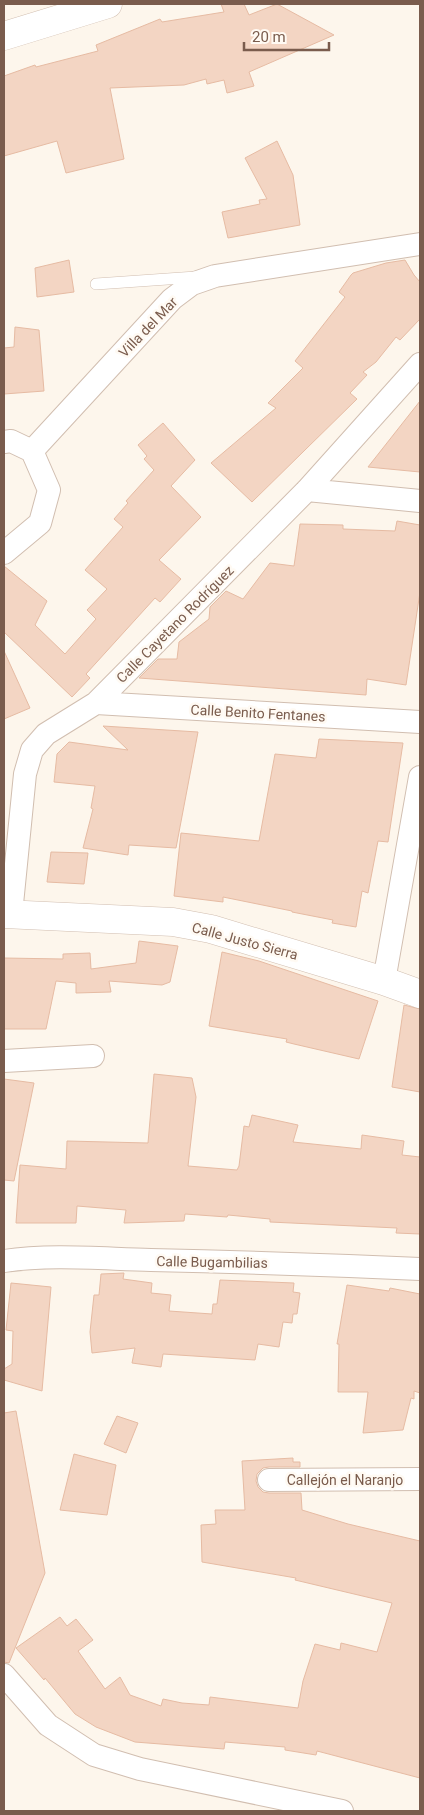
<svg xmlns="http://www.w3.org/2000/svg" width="424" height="1815" viewBox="0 0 424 1815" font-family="Roboto,sans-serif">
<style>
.building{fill:#f3d5c3;stroke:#e6bba3}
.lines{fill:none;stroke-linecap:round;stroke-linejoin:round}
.service-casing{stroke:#d1beb0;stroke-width:12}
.minor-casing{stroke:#d1beb0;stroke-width:24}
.tertiary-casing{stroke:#d1beb0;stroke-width:29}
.service{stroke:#fff;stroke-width:11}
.minor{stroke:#fff;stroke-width:22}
.tertiary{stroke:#fff;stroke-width:28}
.labels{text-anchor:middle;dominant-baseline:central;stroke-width:5;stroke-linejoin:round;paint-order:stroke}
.street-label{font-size:14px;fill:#7a5c4d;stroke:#fffaf3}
</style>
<rect width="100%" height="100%" fill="#fdf6ec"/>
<path class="building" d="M221,4H244L249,15L277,4L334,35L249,72L254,86L227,93L224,80L207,84L206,79L184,85L110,88L124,159L66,173L57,141L4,156V76L35,65L36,67L98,51L96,45L160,19L162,22L224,12Z
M277,141L293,175L300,225L228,238L222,212L260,204L259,200L267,199L245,158Z
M69,260L74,292L37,297L35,268Z
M405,260L414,275L420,282V319L400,340L396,337L376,362L363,372L367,375L350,393L357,399L252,502L211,463L276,408L268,403L303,368L295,361L345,297L339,292L351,275L353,273L386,263Z
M15,327L39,330L44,391L4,394V348L14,347Z
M420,401V472L368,467Z
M163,423L195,460L171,486L201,517L159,560L181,579L160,602L155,598L86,674L90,678L72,697L4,632V566L47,601L35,625L65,654L96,619L87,610L107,589L85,570L123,527L114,519L128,503L126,501L154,470L144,459L147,456L138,445Z
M397,521L420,525V592L406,685L367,679L366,695L139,678L158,659H177L179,642L209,619L210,607L226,591L243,599L270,563L294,566L300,524L343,525V529L395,531Z
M4,651L30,708L4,719Z
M103,726L198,732L176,848L129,845L128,855L83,848L93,809L91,808L95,786L54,782L57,754L69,742L128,750Z
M319,739L403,743L388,842L378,841L368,893L362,891L356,927L332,923L333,920L292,912V911L223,897V902L174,896L181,833L259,841L275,754L316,758Z
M51,852L88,853L84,884L47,882Z
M139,941L178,946L170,982L162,985L109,981L111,992L76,993V983L56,981L46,1029H4V958L63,959V954L90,953L91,969L136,963Z
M222,952L259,961L378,1001L359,1059L294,1044L286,1042L287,1039L209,1026Z
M404,1005L420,1009V1092L392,1087Z
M154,1074L192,1078L196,1097L188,1166L237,1170L239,1166L244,1126L249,1127L252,1115L298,1125L293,1142L361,1149L362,1135L404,1141L402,1155L420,1157V1234L396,1233L397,1228L270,1222V1219L228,1215L227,1217L185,1214L184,1221L124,1223L126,1210L77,1206L76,1223H16L20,1165L66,1169L67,1141L148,1143Z
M4,1079L34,1083L14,1181L4,1180Z
M124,1273L123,1279L152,1283L151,1293L171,1295L169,1311L212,1314L213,1304H217L220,1280L294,1283L293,1292L300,1293L297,1314H293L292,1323L283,1322L279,1347L258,1344L255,1360L163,1354L161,1367L132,1363L135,1348L92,1353L90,1332L94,1295H99L101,1274Z
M11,1283L51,1287L42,1391L4,1380V1369L12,1364L13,1331L6,1330Z
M347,1285L389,1291L390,1288L420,1294V1393L414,1391V1399L411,1398L403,1430L363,1433L368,1392H338L339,1344H337Z
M16,1411L45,1573L9,1663L4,1662V1413Z
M117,1416L138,1423L126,1453L104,1444Z
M74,1454L116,1465L107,1515L60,1510Z
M293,1458V1462H300V1467H269L263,1468L257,1474L256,1481L258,1487L263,1492L269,1493H301L302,1510L348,1524L420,1541V1778L317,1751L316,1755L285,1750V1747L225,1742L224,1749L135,1742L96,1727L75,1714L45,1678L44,1680L16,1648L60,1617L67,1626L76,1619L93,1640L78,1651L105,1689L120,1677L130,1695L161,1706L163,1699L182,1703L209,1705L210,1697L298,1708L303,1681L315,1644L340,1650L341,1643L377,1652L392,1603L295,1580L296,1578L202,1562L201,1525L216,1524L215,1510H245L242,1461Z"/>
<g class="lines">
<defs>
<path id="service" d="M96,284L196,277"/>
<path id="minor" d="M4,442L11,441L32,451
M32,451L172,299L192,284L215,276L420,244
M307,490L420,501
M4,553L40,523L49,490L32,451
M96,703L420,722
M11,914L25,774L32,750L46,734L96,703L307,490L420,364
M384,981L420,777
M4,1061L93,1056
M4,1261C52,1254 103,1259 151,1260C241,1262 331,1265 420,1269
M269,1480L420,1479
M4,1675L48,1725L94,1755L140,1769L342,1811"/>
<path id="tertiary" d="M4,36L108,4
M4,914L173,922L211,929L384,981L420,994"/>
</defs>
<use href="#service" class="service-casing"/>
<use href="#minor" class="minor-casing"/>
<use href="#tertiary" class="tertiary-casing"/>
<use href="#service" class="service"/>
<use href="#minor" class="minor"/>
<use href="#tertiary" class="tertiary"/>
</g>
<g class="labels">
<g class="street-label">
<text transform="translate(148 327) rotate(-46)">Villa del Mar</text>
<text transform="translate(175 624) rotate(-45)">Calle Cayetano Rodríguez</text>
<text transform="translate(258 713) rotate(3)">Calle Benito Fentanes</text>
<text transform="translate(245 941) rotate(15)">Calle Justo Sierra</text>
<text transform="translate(212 1262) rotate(1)">Calle Bugambilias</text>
<text x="345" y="1480">Callejón el Naranjo</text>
</g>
</g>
<rect width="424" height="1815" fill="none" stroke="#7a5c4d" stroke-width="10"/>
<path d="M244 42v8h85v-8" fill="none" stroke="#7a5c4d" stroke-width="2.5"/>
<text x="252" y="42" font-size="15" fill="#7a5c4d" stroke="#fffaf3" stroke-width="4" paint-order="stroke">20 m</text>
</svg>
